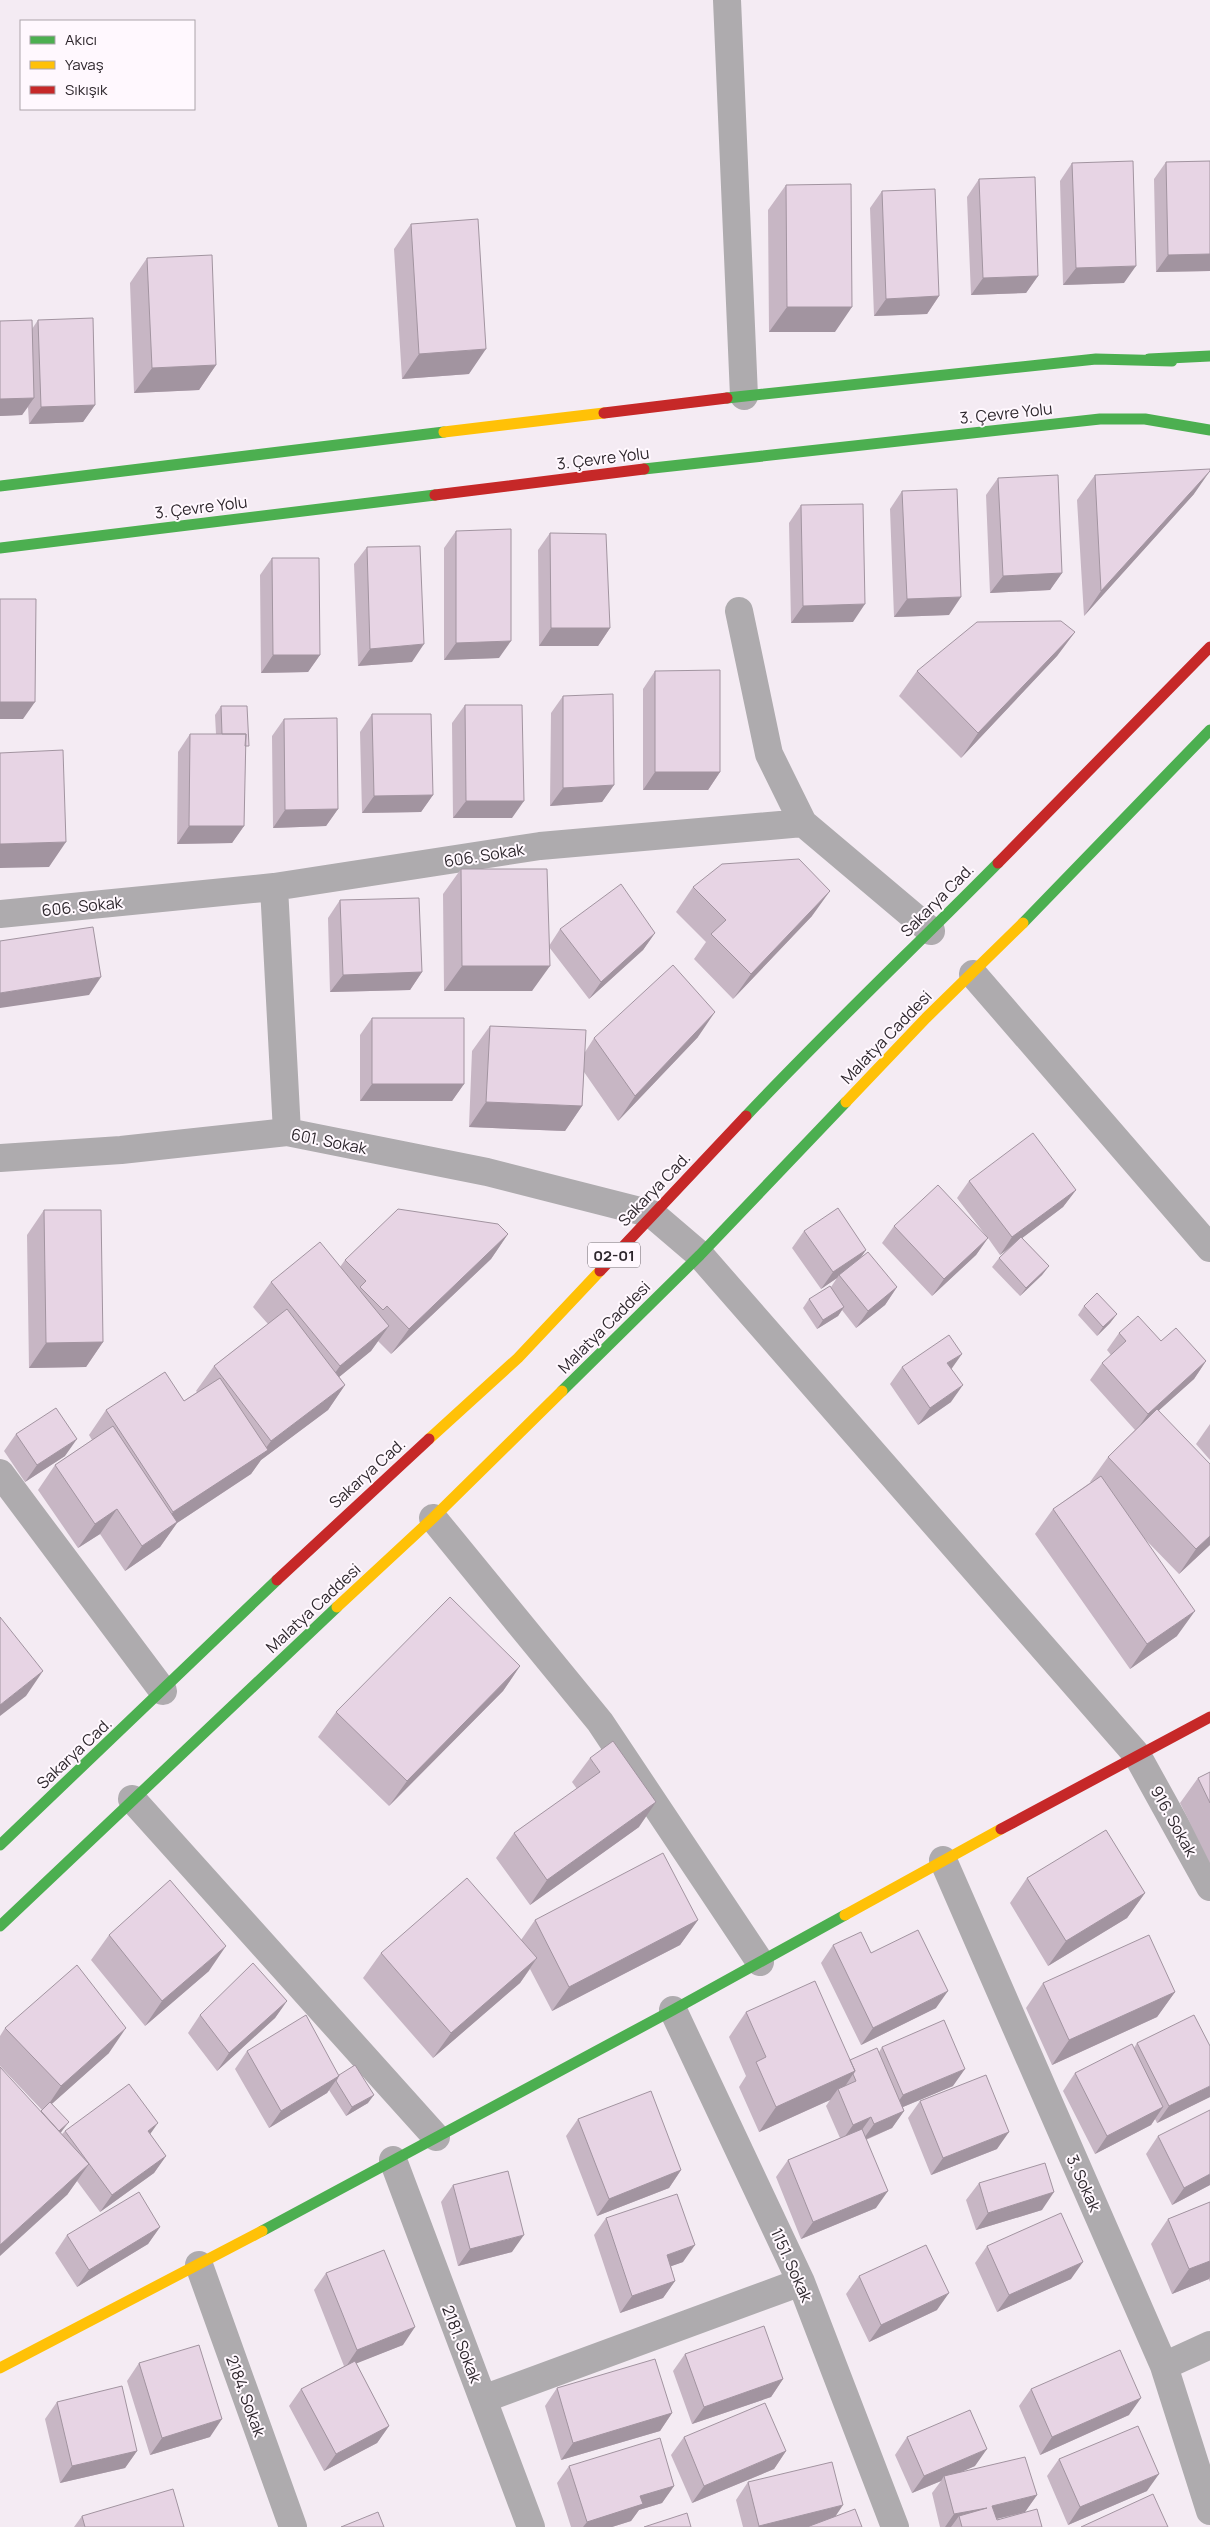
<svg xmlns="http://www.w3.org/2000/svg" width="1210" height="2527" viewBox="0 0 1210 2527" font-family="Manrope,sans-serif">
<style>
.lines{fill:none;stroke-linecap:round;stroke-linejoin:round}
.street{stroke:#aeabae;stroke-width:28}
.fast{stroke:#4caf50;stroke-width:11}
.slow{stroke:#ffc107;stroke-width:11}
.jam{stroke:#c62828;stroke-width:11}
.wall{fill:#c7b6c4;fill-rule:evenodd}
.shaded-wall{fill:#a294a0}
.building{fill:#e7d4e4;stroke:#a294a0}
.labels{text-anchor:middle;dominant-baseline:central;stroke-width:4;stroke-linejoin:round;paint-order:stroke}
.shield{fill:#fff8fe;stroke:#6d666c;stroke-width:1}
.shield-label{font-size:15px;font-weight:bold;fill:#2e272d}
.street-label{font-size:16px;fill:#2e272d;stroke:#fff8fe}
</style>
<rect width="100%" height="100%" fill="#f4ebf3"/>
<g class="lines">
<path class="street" d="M727,0L744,396
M739,611L769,754L803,823
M274,887L287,1132
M0,914L274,887L540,846L803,823L931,931
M973,974L1210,1248
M0,1158L121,1150L287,1132L487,1172L652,1214L700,1255L1137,1755L1210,1887
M0,1473L163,1691
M433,1518L600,1722L760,1962
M132,1799L436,2137
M943,1860L1164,2366L1210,2511
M673,2010L801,2282L895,2527
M393,2160L531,2527
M199,2265L293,2527
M1164,2366L1210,2345
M483,2399L801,2282"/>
<path class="fast" d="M1149,359L1210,356
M727,398L1096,359L1172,361
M644,469L1100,419H1145L1210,430
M0,486L444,432
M0,548L435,495
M1023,923L1210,730
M746,1116C828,1029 914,948 998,863
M562,1391L700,1255L846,1102
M0,1845L277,1580
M0,1926L337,1607
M262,2231L673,2010L845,1915"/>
<path class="slow" d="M444,432L604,413
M846,1102L926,1018L1023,923
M429,1439L518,1358L600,1271
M337,1607L433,1518L562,1391
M845,1915L1001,1829
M0,2368L262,2231"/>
<path class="jam" d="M604,413L727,398
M435,495L644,469
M998,863L1210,647
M600,1271L746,1116
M277,1580L429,1439
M1001,1829L1210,1717"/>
</g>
<path class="wall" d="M1210,161V271L1156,272L1154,179L1166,162Z
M1072,163L1124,283L1063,285L1060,181Z
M979,179L1038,276L1026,293L971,295L967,197Z
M786,185L835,332H769L768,210Z
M882,191L939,296L927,314L874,316L870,208Z
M411,224L469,374L402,379L394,249Z
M147,258L216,365L199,390L134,393L130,283Z
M38,320L95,405L83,422L29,424L28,407L22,415L0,416V321L32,329Z
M1095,475L1194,494L1084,616L1077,500Z
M998,478L1062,573L1050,590L990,593L986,495Z
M902,491L949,615L894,617L890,509Z
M801,505L853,622L791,623L789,523Z
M456,531L499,658L444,660V548Z
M550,533L610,628L598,646H539L538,550Z
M367,547L412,662L358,666L354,564Z
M272,558L320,655L308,672L261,673L260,575Z
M1075,632L1057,656L961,758L899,696L917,671Z
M655,671L720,772L708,790H643V689Z
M563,696L614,785L602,802L550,806L551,713Z
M465,705L512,818H453L452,723Z
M221,706L245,751L244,826L232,843L177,844L178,752L190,734H216L215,715Z
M372,714L433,795L421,812L362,813L360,732Z
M284,719L338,809L326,826L273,828L272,736Z
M461,869L549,946L560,929L655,933L643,950L589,999L549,947L532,991H444L443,894Z
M693,887L812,916L733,999L694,959L706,942L676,912Z
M340,900L422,972L410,990L330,992L328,918Z
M372,1018L464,1084L452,1101H360V1035Z
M490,1026L585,1052L594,1038L698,1037L618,1121L584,1072L582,1106L565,1131L469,1127L472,1051Z
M969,1181L1076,1190L1063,1207L1022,1238L1049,1266L1042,1275L1020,1296L992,1267L999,1258L1013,1245L1000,1255L988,1238L976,1255L932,1296L882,1243L894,1226L987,1237L957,1198Z
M44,1210L103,1342L86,1367L29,1368L27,1235Z
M804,1231L866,1250L860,1259L897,1287L885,1305L856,1328L842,1310L838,1316L817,1329L803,1308L809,1299L831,1287L837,1278L821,1289L792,1248Z
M508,1234L491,1259L391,1354L378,1341L371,1351L339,1377L345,1385L328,1410L261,1460L251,1474L177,1523L160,1547L125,1571L100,1534L78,1548L38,1490L55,1465L92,1440L89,1435L106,1410L184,1401L197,1392L196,1391L214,1366L268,1324L253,1307L271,1282L340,1267L345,1260Z
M1084,1306L1117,1314L1110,1323L1097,1336L1078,1315Z
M1119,1333L1161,1341L1206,1361L1194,1379L1159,1410L1210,1545L1179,1574L1143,1537L1177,1636L1130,1669L1035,1534L1053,1509L1091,1482H1090L1108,1457L1135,1430L1090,1380L1102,1363L1111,1355L1107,1350Z
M902,1367L951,1402L918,1425L890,1384Z
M1210,1424V1460L1196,1444Z
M16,1434L65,1456L25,1482L4,1451Z
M520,1666L503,1691L389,1806L318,1737L336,1712Z
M590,1758L639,1827L530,1905L496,1858L514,1833L577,1789L572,1782Z
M1210,1772V1863L1180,1803L1198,1778Z
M1027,1878L1145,1893L1127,1918L1048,1966L1010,1903Z
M535,1920H698L680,1945L552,2011L530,1969L520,1983L433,2058L363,1978L381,1953L521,1940Z
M109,1935L209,1971L145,2026L91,1960Z
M833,1945L936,2008L861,2045L821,1963Z
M1043,1983L1175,1992L1157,2017L1052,2065L1026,2008Z
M287,2001L275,2018L217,2071L188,2033L200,2015Z
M746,2012L850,2060L879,2052L882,2047L953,2086L903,2107L904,2111L892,2128L866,2140L876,2208L801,2239L776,2177L788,2160L840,2138L826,2106L830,2100L759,2132L739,2087L746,2076L729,2037Z
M5,2028L109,2053L51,2104L62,2131L61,2133L62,2134L65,2131L150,2134L166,2156L154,2173L100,2212L77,2181L67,2195L41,2111L42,2110L0,2066V2036Z
M1137,2043L1210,2097L1157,2123L1155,2119L1151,2125L1095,2154L1063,2091L1075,2073L1134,2048Z
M247,2051L339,2075L368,2103L346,2116L329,2090L327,2093L269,2128L235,2069Z
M920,2101L997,2149L931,2175L908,2118Z
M578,2119L681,2170L669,2188L597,2216L566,2136Z
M1158,2136L1210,2185L1172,2205L1146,2154Z
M979,2183L1042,2210L976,2230L966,2200Z
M453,2185L512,2252L458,2266L441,2202Z
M1210,2202V2282L1209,2279L1172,2294L1151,2244L1168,2219Z
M606,2218L683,2262L671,2266L675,2281L663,2298L620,2313L594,2235Z
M160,2227L148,2244L77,2287L55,2253L67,2235Z
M987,2246L1071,2279L997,2312L975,2263Z
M326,2273L403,2345L356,2363L389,2426L377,2443L324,2471L289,2406L301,2389L344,2366L314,2290Z
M859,2276L937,2310L869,2342L846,2294Z
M685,2354L783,2379L771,2397L692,2424L673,2371Z
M139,2363L210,2437L150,2455L127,2381Z
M557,2388L672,2413L660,2431L561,2460L545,2406Z
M1031,2389L1129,2415L1040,2455L1019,2406Z
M57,2402L137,2451L125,2468L60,2483L45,2419Z
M684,2437L786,2451L774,2469L692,2503L671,2455Z
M907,2437L975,2466L961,2472L1037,2495L1025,2512L1042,2527H940L932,2493L941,2481L912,2493L895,2455ZM1019,2514L997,2520L996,2519Z
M1059,2459L1147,2491L1068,2525L1047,2476Z
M569,2466L674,2486L662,2503L639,2510L631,2521L612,2527H571L557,2483Z
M748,2482L835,2517L862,2527H743L736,2500Z
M82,2516L184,2527H74Z"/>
<path class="shaded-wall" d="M1210,254V271L1156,272L1168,255Z
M1136,266L1124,283L1063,285L1076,268Z
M1038,276L1026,293L971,295L983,278Z
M939,296L927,314L874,316L886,299Z
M787,307H852L835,332H769Z
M486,349L469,374L402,379L419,354Z
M216,365L199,390L134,393L152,368Z
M34,398L22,415L0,416V399Z
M95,405L83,422L29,424L41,407Z
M1210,471L1194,494L1084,616L1101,591Z
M1062,573L1050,590L990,593L1003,576Z
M961,597L949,615L894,617L907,599Z
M865,604L853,622L791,623L803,606Z
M551,628H610L598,646H539Z
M1075,632L1057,656L961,758L978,733Z
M511,641L499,658L444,660L456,643Z
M424,644L412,662L358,666L370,649Z
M273,655H320L308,672L261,673Z
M0,702H35L23,719H0Z
M655,772H720L708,790H643Z
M614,785L602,802L550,806L563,788Z
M433,795L421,812L362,813L374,796Z
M466,801H524L512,818H453Z
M338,809L326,826L273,828L285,810Z
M189,826H244L232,843L177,844Z
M66,842L49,867L0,868V844Z
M830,891L812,916L733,999L751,974Z
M655,933L643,950L589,999L601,982Z
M462,966H550L532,991H444Z
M422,972L410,990L330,992L343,975Z
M101,977L89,995L0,1008V993Z
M715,1012L698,1037L618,1121L635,1096Z
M372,1084H464L452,1101H360Z
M486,1102L582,1106L565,1131L469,1127Z
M1076,1190L1063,1207L1000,1255L1012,1237Z
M508,1234L491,1259L391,1354L409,1329Z
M988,1238L976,1255L932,1296L944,1279Z
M866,1250L854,1267L839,1275L837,1278L821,1289L833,1272Z
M1049,1266L1042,1275L1020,1296L1026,1288Z
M897,1287L885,1305L856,1328L868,1311Z
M844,1307L838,1316L817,1329L823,1320Z
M1117,1314L1110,1323L1097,1336L1103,1327Z
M389,1326L371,1351L322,1391L340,1366Z
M103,1342L86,1367L29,1368L46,1343Z
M962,1354L950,1371L947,1363Z
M1206,1361L1194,1379L1136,1431L1148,1414Z
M345,1385L328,1410L261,1460L251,1474L177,1523L160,1547L125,1571L142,1546L156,1537L173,1512L262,1453L271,1441Z
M963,1385L951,1402L918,1425L930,1408Z
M77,1439L65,1456L25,1482L37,1465Z
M117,1509L100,1534L78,1548L95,1524Z
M1210,1536V1545L1179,1574L1196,1549Z
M1195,1611L1177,1636L1130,1669L1147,1644Z
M520,1666L503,1691L389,1806L407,1781Z
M43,1671L26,1696L0,1716V1705Z
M656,1802L639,1827L530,1905L547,1880Z
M1145,1893L1127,1918L1048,1966L1066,1941Z
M698,1920L680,1945L552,2011L569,1987Z
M226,1946L209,1971L145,2026L162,2001Z
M537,1958L520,1983L433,2058L451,2033Z
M948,1991L936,2008L861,2045L873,2028Z
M1175,1992L1157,2017L1052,2065L1069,2040Z
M287,2001L275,2018L217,2071L229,2053Z
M126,2028L109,2053L44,2111L61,2086Z
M965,2069L953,2086L891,2112L903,2095Z
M855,2071L840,2094L838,2089L830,2100L759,2132L776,2107Z
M339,2076L327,2093L269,2128L281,2111Z
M1210,2086V2097L1157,2123L1169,2106Z
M374,2095L368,2103L346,2116L352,2107Z
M1163,2107L1151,2125L1095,2154L1107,2136Z
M904,2111L892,2128L862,2141L874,2124Z
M871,2117L859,2134L841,2142L853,2125Z
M69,2122L62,2131L43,2149L49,2140Z
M158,2123L146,2140L148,2131Z
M1009,2132L997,2149L931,2175L943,2158Z
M166,2156L154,2173L100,2212L112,2195Z
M89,2164L67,2195L0,2256V2245Z
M681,2170L669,2188L597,2216L609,2199Z
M1210,2174V2185L1172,2205L1184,2188Z
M888,2191L876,2208L801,2239L813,2222Z
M1054,2192L1042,2210L976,2230L988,2213Z
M160,2227L148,2244L77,2287L89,2270Z
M524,2235L512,2252L458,2266L470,2249Z
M695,2245L683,2262L655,2272L667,2255Z
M1210,2261V2277L1209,2279L1172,2294L1189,2269Z
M1083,2262L1071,2279L997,2312L1009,2295Z
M675,2281L663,2298L620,2313L632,2296Z
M949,2293L937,2310L869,2342L881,2325Z
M415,2327L403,2345L345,2368L357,2350Z
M783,2379L771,2397L692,2424L704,2407Z
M1141,2398L1129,2415L1040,2455L1052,2437Z
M672,2413L660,2431L561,2460L573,2443Z
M222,2419L210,2437L150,2455L162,2438Z
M389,2426L377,2443L324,2471L336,2454Z
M987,2449L975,2466L945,2479L944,2476L941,2481L912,2493L924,2476Z
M137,2451L125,2468L60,2483L72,2466Z
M786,2451L774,2469L692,2503L704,2486Z
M1159,2474L1147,2491L1068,2525L1080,2507Z
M674,2486L662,2503L639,2510L631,2521L612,2527H583L587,2522L640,2496Z
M1037,2495L1025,2512L980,2523L992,2506Z
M843,2505L831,2523L813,2527H758L759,2526Z
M987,2508L959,2516L951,2527H945L954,2514Z"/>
<path class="building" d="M1133,161L1136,266L1076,268L1072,163Z
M1210,161V254L1168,255L1166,162Z
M1035,177L1038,276L983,278L979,179Z
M851,184L852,307H787L786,185Z
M935,189L939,296L886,299L882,191Z
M478,219L486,349L419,354L411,224Z
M212,255L216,365L152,368L147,258Z
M93,318L95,405L41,407L38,320Z
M32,320L34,398L0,399V321Z
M1210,469V471L1101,591L1095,475Z
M1058,475L1062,573L1003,576L998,478Z
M957,489L961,597L907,599L902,491Z
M863,504L865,604L803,606L801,505Z
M511,529V641L456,643V531Z
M550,533L606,534L610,628H551Z
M420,546L424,644L370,649L367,547Z
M272,558H319L320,655H273Z
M0,599H36L35,702H0Z
M1061,621L1075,632L978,733L917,671L977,622Z
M720,670V772H655V671Z
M613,694L614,785L563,788V696Z
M465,705H522L524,801H466Z
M221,706H247L249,746H245L246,734H222Z
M372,714H431L433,795L374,796Z
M337,718L338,809L285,810L284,719Z
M190,734H246L244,826H189Z
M63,750L66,842L0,844V753Z
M799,859L830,891L751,974L711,934L726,920L693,887L722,864Z
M461,869H547L550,966H462Z
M621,884L655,933L601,982L560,929Z
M419,898L422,972L343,975L340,900Z
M93,927L101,977L0,993V941Z
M673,965L715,1012L635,1096L594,1038Z
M372,1018H464V1084H372Z
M490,1026L586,1030L582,1106L486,1102Z
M1033,1133L1076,1190L1012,1237L969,1181Z
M938,1185L988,1238L944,1279L894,1226Z
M838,1208L866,1250L833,1272L804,1231Z
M398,1209L498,1224L508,1234L409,1329L387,1306L383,1310L360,1287L366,1281L345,1260Z
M44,1210H101L103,1342L46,1343Z
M1021,1237L1049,1266L1026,1288L999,1258Z
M320,1242L389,1326L340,1366L271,1282Z
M868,1252L897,1287L868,1311L839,1275Z
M830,1286L844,1307L823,1320L809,1299Z
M1097,1293L1117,1314L1103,1327L1084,1306Z
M287,1309L345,1385L271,1441L214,1366Z
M1138,1316L1161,1341L1176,1328L1206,1361L1148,1414L1102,1363L1126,1341L1119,1333Z
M949,1335L962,1354L947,1363L963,1385L930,1408L902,1367Z
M165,1372L184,1401L220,1378L268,1450L173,1512L106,1410Z
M56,1408L77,1439L37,1465L16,1434Z
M1157,1409L1210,1464V1536L1196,1549L1108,1457Z
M113,1426L177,1522L142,1546L117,1509L95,1524L55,1465Z
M1101,1476L1195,1611L1147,1644L1053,1509Z
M450,1597L520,1666L407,1781L336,1712Z
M0,1617L43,1671L0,1705Z
M613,1741L656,1802L547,1880L514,1833L600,1772L590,1758Z
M1210,1772V1803L1198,1778Z
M1106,1830L1145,1893L1066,1941L1027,1878Z
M663,1853L698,1920L569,1987L535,1920Z
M467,1878L537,1958L451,2033L381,1953Z
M170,1880L226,1946L162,2001L109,1935Z
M918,1930L948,1991L873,2028L833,1945L861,1932L871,1953Z
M1149,1935L1175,1992L1069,2040L1043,1983Z
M253,1963L287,2001L229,2053L200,2015Z
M77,1965L126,2028L61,2086L5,2028Z
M815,1981L855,2071L776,2107L756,2062L766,2057L746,2012Z
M306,2015L339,2076L281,2111L247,2051Z
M1194,2015L1210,2046V2086L1169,2106L1137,2043Z
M944,2020L965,2069L903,2095L882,2047Z
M1132,2044L1163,2107L1107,2136L1075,2073Z
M877,2048L904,2111L874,2124L871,2117L853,2125L838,2089L856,2081L853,2074L855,2071L850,2060Z
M355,2065L374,2095L352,2107L336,2081L339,2075Z
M0,2067L89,2164L0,2245Z
M986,2075L1009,2132L943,2158L920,2101Z
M129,2084L158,2123L148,2131L166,2156L112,2195L65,2131Z
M651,2091L681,2170L609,2199L578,2119Z
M50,2102L69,2122L59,2131L41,2111Z
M1210,2110V2174L1184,2188L1158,2136Z
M862,2129L888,2191L813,2222L788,2160Z
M1045,2163L1054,2192L988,2213L979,2183Z
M508,2171L524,2235L470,2249L453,2185Z
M139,2192L160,2227L89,2270L67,2235Z
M677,2194L695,2245L667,2255L675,2281L632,2296L606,2218Z
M1210,2202V2261L1189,2269L1168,2219Z
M1061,2213L1083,2262L1009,2295L987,2246Z
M926,2245L949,2293L881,2325L859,2276Z
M384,2250L415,2327L357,2350L326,2273Z
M764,2326L783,2379L704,2407L685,2354Z
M199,2345L222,2419L162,2438L139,2363Z
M1120,2350L1141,2398L1052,2437L1031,2389Z
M655,2359L672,2413L573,2443L557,2388Z
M355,2361L389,2426L336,2454L301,2389Z
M122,2386L137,2451L72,2466L57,2402Z
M765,2403L786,2451L704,2486L684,2437Z
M970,2410L987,2449L924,2476L907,2437Z
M1138,2426L1159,2474L1080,2507L1059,2459Z
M660,2438L674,2486L640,2496L643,2504L587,2522L569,2466Z
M1025,2457L1037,2495L992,2506L997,2520L1037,2509L1042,2527H962L959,2516L987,2508L954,2514L944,2476Z
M832,2462L843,2505L759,2526L748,2482Z
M173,2489L184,2527H85L82,2516Z
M1153,2494L1168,2527H1081Z
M855,2509L862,2527H807Z
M378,2512L384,2527H341Z
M687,2513L691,2527H644Z"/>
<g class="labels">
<rect class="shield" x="588" y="1242.5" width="52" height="25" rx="4"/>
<g class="shield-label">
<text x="614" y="1255">02-01</text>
</g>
<g class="street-label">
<text transform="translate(1006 413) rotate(-6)">3. Çevre Yolu</text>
<text transform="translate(603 458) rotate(-7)">3. Çevre Yolu</text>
<text transform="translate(201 507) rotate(-7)">3. Çevre Yolu</text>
<text transform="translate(484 855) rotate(-9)">606. Sokak</text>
<text transform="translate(937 900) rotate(-45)">Sakarya Cad.</text>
<text transform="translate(82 906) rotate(-6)">606. Sokak</text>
<text transform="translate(886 1037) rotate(-46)">Malatya Caddesi</text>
<text transform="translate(329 1141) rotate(11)">601. Sokak</text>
<text transform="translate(654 1189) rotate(-46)">Sakarya Cad.</text>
<text transform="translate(604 1327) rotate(-45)">Malatya Caddesi</text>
<text transform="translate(367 1473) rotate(-42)">Sakarya Cad.</text>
<text transform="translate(313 1608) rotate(-43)">Malatya Caddesi</text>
<text transform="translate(74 1753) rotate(-43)">Sakarya Cad.</text>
<text transform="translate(1174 1821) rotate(61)">916. Sokak</text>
<text transform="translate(1084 2183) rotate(66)">3. Sokak</text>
<text transform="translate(792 2265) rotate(66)">1151. Sokak</text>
<text transform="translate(462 2344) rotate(69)">2181. Sokak</text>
<text transform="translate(246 2396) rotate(70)">2184. Sokak</text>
</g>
</g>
<rect x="20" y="20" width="175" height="90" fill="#fff8fe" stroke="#aba4aa"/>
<rect x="30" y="36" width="25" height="8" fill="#4caf50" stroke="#aba4aa"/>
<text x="65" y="45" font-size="15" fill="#2e272d">Akıcı</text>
<rect x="30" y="61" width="25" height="8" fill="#ffc107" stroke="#aba4aa"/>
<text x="65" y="70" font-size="15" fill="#2e272d">Yavaş</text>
<rect x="30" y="86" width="25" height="8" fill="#c62828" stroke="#aba4aa"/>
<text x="65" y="95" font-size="15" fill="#2e272d">Sıkışık</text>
</svg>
